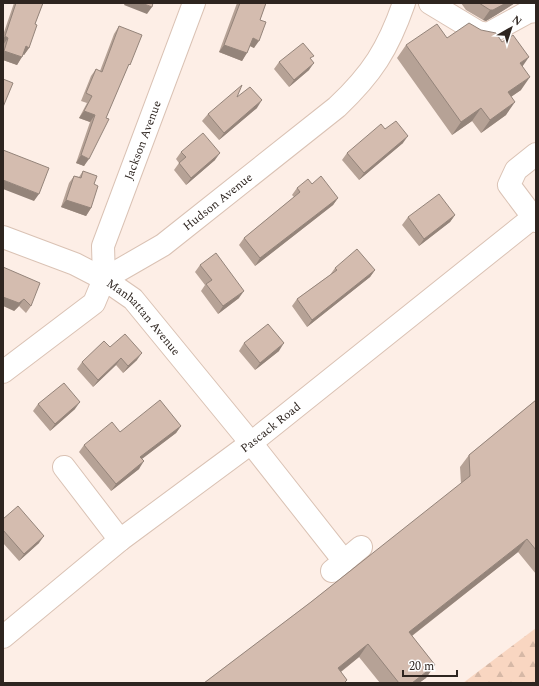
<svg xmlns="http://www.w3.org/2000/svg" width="539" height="686" viewBox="0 0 539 686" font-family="Spectral,serif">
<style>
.forest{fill:url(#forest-firs)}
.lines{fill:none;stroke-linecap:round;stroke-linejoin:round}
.minor-casing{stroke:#dac2b4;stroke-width:24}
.minor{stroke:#fff;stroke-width:22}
.wall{fill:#b6a296}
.shaded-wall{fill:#94847a}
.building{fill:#d4bcaf;stroke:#94847a}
.labels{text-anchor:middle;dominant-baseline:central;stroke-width:3.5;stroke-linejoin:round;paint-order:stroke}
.street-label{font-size:12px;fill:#2e2520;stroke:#fff}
</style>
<defs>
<pattern id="forest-firs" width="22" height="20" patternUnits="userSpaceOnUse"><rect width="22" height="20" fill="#f9d6c1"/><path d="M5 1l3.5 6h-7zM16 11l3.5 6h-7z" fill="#d6b8a6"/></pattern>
</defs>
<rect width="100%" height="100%" fill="#fdeee6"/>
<path class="forest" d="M536,628V683H463Z"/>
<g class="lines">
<defs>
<g id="minor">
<path d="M430,3L478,32L488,34L528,12L536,11"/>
<path d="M536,154L516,170L509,185L536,221"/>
<path id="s1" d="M3,237L75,264L104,279L133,299L251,443L344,561"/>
<path id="s2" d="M104,279L103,246L194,3"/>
<path id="s3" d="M3,372L94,303L104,279L163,245L337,107C372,74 388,49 404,3"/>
<path d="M64,467L120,540"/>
<path d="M332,571L361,547"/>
<path id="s4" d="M3,637L120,540L251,443L536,215"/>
</g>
</defs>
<use href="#minor" class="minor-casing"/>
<use href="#minor" class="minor"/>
</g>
<path class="wall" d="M14,3H43L35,24L29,48L24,55L23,54L17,65L3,60V35Z
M237,3H266L260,20L254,48L250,46L242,61L219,52Z
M461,3H515L496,15L486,21L483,20L466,10Z
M119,26L126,71L84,166L76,163L90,122L79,118L87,103L81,101L91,76L96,69L100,71L114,34Z
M447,38L502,42L522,66L521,90L511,97L506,115L481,133L472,121L452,135L397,58L406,45Z
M311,59L309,70L289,87L274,69L279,62Z
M237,97L257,108L219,140L202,121L208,114Z
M385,129L403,143L359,180L342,160L347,153Z
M181,152L215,160L186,185L174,170L179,163L176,159Z
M83,171L94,184L91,208L86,216L61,207L69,183L74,176L79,177Z
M312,184L338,198L333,205L255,266L239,245L244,238L294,197L292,195L297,188Z
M455,215L450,222L419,246L402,225L408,217Z
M200,265L239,298L218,314L201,291L205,285L195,272Z
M3,267L31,306L26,313L19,306L14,311Z
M335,268L375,270L370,277L307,327L292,306L297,299L330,275Z
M244,343L279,351L255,370L239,351Z
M110,347L137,360L123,373L116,365L93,387L77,369L82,362Z
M536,400V574L518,552L412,636L435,665L426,678L419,683H380L359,657L341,672L347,680L345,683H204L311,602L461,484L460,467L469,455Z
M38,404L75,409L50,431L33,411Z
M181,426L176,433L142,459L139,469L111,491L79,452L84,445L120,432Z
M3,519L39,543L19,561L3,543Z"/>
<path class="shaded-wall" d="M125,3H142L152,7L147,14L124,5Z
M506,3H515L496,15L486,21L483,20L490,10Z
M5,36L8,38L3,45V39Z
M253,38L259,41L254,48L248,45Z
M224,45L247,53L242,61L219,52Z
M26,46L29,48L24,55L21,53Z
M3,51H4L22,57L17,65L3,60Z
M529,57L520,70V63Z
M314,63L309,70L289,87L294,80Z
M530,77L521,90L499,105L508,92Z
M262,100L257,108L219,140L224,133Z
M515,102L506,115L481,133L490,120Z
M481,108L472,121L452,135L461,122Z
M84,111L95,115L90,122L79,118Z
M408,136L403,143L359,180L364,173Z
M220,153L215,160L186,185L191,178Z
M81,155L89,159L84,166L76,163Z
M3,180L39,194L34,201L3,189Z
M338,198L333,205L255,266L260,258Z
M66,200L91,208L86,216L61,207Z
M455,215L450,222L419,246L424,239Z
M375,270L370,277L307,327L312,320Z
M244,291L239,298L218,314L223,306Z
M3,297L24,299L19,306L14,311L3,306Z
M284,343L279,351L255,370L260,363Z
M142,353L137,360L123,373L128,366Z
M121,358L116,365L93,387L98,380Z
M80,402L75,409L50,431L55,424Z
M181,426L176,433L135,464L140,457Z
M144,461L139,469L111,491L116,484Z
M44,536L39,543L19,561L24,554Z
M527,539L518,552L400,645L409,632Z
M368,644L359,657L329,681L338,668Z
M435,665L426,678L419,683H412Z"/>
<path class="building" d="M16,3H43L35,24L37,25L29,48L26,46L22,57L4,51L8,38L5,36Z
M142,3H153L152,7Z
M240,3H266L260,20L266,22L259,41L253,38L247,53L224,45Z
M479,3H506L493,10H490Z
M469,23L481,30L496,33L502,42L513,35L529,57L520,63L530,77L508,92L515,102L490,120L481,108L461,122L406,45L437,24L447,38Z
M119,26L142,35L130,65L129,64L106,118L109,119L89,159L81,155L95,115L84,111L92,96L86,93L96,69L102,72Z
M303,43L314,56L310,58L314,63L294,80L279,62Z
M3,79L13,83L3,107Z
M242,85L237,97L250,87L262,100L224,133L208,114Z
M396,121L408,136L364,173L347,153L381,124L385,129Z
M203,133L220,153L191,178L179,163L186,157L181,152Z
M3,150L49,168L39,194L3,180Z
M83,171L97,176L94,184L98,186L91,208L66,200L74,176L81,178Z
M321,176L338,198L260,258L244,238L300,192L297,188L308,179L312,184Z
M439,194L455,215L424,239L408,217Z
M357,249L375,270L312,320L297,299L337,270L335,268Z
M216,253L244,291L223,306L206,284L212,280L200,265Z
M3,267L40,283L31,306L24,299L19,303L3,297Z
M268,324L284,343L260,363L244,343Z
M125,334L142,353L128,366L121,358L98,380L82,362L104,341L110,347Z
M64,383L80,402L55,424L38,404Z
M160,400L181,426L140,457L144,461L116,484L84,445L112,422L120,432Z
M536,400V550L527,539L409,632L435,665L412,683H399L368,644L338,668L347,680L344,683H204L311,602L470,476L469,455Z
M18,506L44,536L24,554L3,530V519Z"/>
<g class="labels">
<g class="street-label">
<text stroke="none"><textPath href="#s2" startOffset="146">Jackson Avenue</textPath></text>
<text stroke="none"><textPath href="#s3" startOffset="278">Hudson Avenue</textPath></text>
<text stroke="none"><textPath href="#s1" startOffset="165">Manhattan Avenue</textPath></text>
<text stroke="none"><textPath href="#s4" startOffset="340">Pascack Road</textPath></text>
</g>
</g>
<rect width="539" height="686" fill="none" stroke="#2e2520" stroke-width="8"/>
<g transform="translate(511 28) rotate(39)" stroke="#ffffff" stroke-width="3" paint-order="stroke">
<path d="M0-3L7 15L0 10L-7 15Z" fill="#2e2520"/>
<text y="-6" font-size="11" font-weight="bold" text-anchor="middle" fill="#2e2520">N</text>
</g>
<path d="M403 670v6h54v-6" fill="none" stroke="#2e2520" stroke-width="2"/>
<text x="409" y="670" font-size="12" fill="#2e2520" stroke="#ffffff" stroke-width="3" paint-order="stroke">20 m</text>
</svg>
